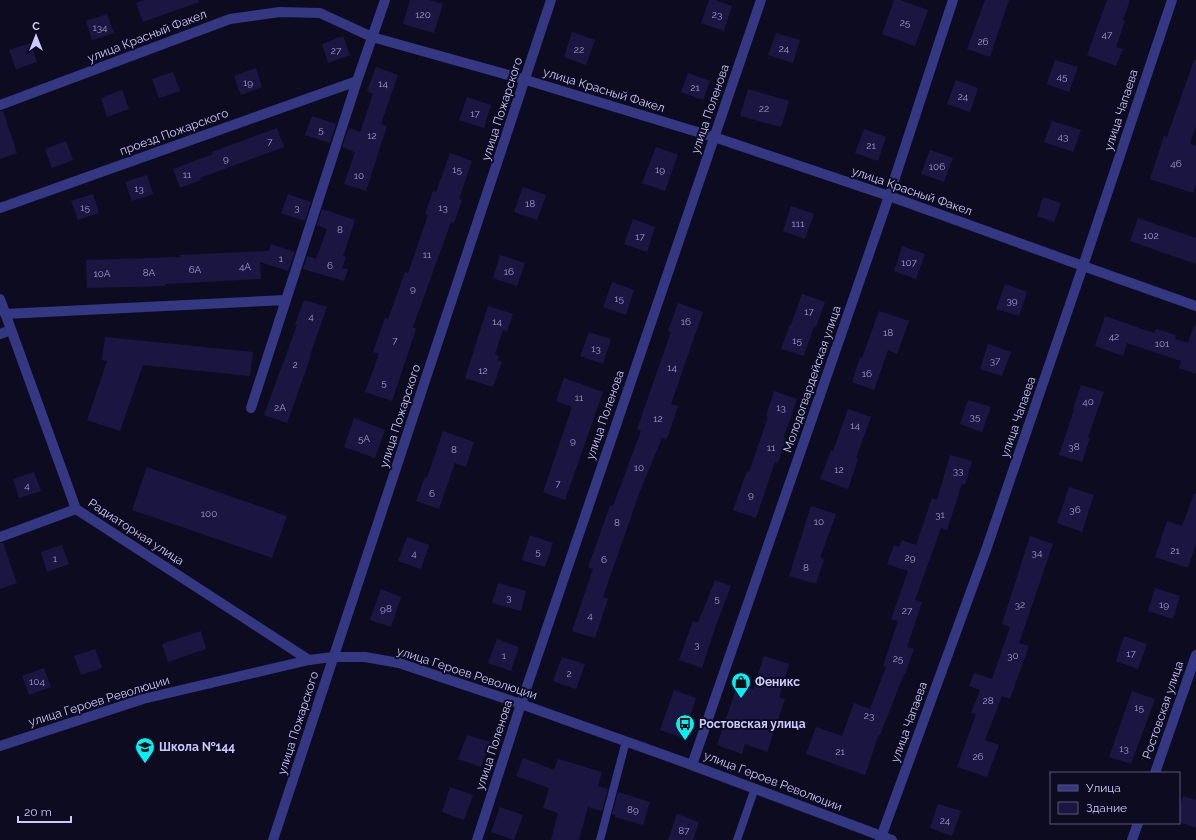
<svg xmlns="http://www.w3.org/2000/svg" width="1196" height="840" viewBox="0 0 1196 840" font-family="Raleway,sans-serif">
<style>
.building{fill:#1b1641}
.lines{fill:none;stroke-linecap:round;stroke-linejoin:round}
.service{stroke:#343781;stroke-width:8}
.minor{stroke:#343781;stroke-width:10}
.tertiary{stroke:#343781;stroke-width:10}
.labels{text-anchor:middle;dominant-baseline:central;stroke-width:4;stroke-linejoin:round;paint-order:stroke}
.number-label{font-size:10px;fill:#9f9dd0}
.street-label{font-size:12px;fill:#cbcaff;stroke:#0d0b20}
.poi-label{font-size:12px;font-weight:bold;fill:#cbcaff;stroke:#0d0b20;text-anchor:start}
</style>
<rect width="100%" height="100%" fill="#0d0b20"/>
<path class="building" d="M144,0H199V2L143,22L136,3Z
M410,0H429L443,4L434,33L403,24Z
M709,0H715L732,6L724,31L701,23Z
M894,0H900L928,10L915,46L882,34Z
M985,0H1009L990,57L967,49Z
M1107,0H1130L1123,20L1125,21L1116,47L1123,49L1116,66L1087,55Z
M107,14L114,33L92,40L86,21Z
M572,32L595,40L586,65L564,57Z
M776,33L800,40L793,63L768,55Z
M343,36L350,55L328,63L322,44Z
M31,43L37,62L16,69L9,50Z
M1055,60L1078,67L1069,92L1047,84Z
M1194,60H1196V126L1190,144L1196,146V184L1193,193L1150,179L1164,136L1167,137Z
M376,67L398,75L381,124L387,126L366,191L344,184L355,152L342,147L349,128L360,132L373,94L367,91Z
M256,68L262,87L241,95L234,76Z
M173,72L180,91L159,98L152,79Z
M688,73L710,81L703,100L681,92Z
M956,80L978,88L970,112L947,104Z
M748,89L789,101L781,127L740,116Z
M122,90L129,109L107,117L101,98Z
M467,97L491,105L484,128L459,120Z
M0,111H3L17,153L0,159Z
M312,116L336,124L330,143L305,135Z
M1052,121L1081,130L1073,152L1044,142Z
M277,128L284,147L200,178L201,180L180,188L173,169L213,154L212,152Z
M864,129L886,137L878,161L855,153Z
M66,141L73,160L52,168L45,149Z
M656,147L678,155L665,191L642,183Z
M930,150L953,158L944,182L921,174Z
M450,153L472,161L459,199L462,200L454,223L451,222L413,327L416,329L392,401L365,392L379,354L373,352L385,318L388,319L405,272L408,273L428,215L425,214L433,191L436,192Z
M147,175L153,194L132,201L125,182Z
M523,187L546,195L537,220L514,212Z
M93,194L99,213L78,220L71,201Z
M288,194L311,202L305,221L281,213Z
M1043,197L1061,203L1054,222L1037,216Z
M791,206L814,214L805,239L783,231Z
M322,209L355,220L343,256L346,257L342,268L348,269L344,281L303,269L307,256L316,259L327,229L317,225Z
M1138,218L1196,238V264L1130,241Z
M633,219L655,227L647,252L624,244Z
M271,244L295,252L288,271L260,262L261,279L165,284V286L87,288L86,260L180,257V255L269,251Z
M902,246L925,254L916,279L894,271Z
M500,255L525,263L517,286L493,278Z
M612,282L634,290L626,315L603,307Z
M1005,284L1027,292L1019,316L996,309Z
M802,294L825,302L816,327L814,326L804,356L781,349L790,324L791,325Z
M304,300L327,307L310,355L311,356L287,423L264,415L297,325L295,324Z
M678,303L703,312L671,404L678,406L667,439L662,438L640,491L603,597L608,599L595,638L572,631L593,569L588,567L610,506H613L641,431L637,429L671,332L668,331Z
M488,306L513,314L507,331L503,330L495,354L499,356L498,360L502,362L493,387L465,378Z
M879,311L909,321L897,354L888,350L874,390L852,382L860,357L862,358Z
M1105,316L1154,333L1156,329L1176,335L1175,339L1188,343L1194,325L1196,326V374L1179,368L1181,361L1127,343L1123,356L1095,346Z
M589,332L611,339L603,364L580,356Z
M105,337L253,352L250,376L143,365L120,431L87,420L107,361L102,360Z
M988,344L1011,352L1002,376L980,369Z
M564,378L603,392L565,500L543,492L572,407L556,401Z
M1081,385L1104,392L1088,437L1090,438L1082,462L1059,455L1074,410L1073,409Z
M774,391L797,399L784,437L786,438L778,463L775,462L756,518L733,510L747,471L749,472L768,417L766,416Z
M968,400L991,407L982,432L960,424Z
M848,409L871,417L856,458L858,459L848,489L820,479L831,450L833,451Z
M354,418L385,430L375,458L344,447Z
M443,431L474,442L466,467L455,463L439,509L416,501L425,477L427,478Z
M950,455L972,461L965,485L962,484L947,530L941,528L915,600L922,602L907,647L914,649L905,674H904L880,735L879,734L865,775L806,754L816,727L842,736L854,703L870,709L886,667L883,666L898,621L891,619L908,571L887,564L894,545L899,547L902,540L916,545L932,498L937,500Z
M147,467L287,516L272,558L132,510Z
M34,472L41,491L19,498L13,479Z
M1069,487L1094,495L1082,532L1057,523Z
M1194,494H1196V544L1188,568L1155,557L1167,521L1182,526Z
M811,506L836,514L820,558L824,559L816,584L789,576Z
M530,535L553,543L545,567L522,560Z
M1030,536L1053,544L1019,643L1029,646L1010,699L1002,696L985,740L999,745L987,777L957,767L976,714L971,713L980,690L969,686L974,673L992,679L1010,627L1002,624Z
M407,537L429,545L421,569L398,561Z
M0,543H3L17,583L0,589Z
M62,545L69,564L47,572L41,552Z
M715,580L731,586L715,628L702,668L679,660L693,621L698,623Z
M498,583L526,591L521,611L492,603Z
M1155,588L1180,596L1173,619L1148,611Z
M381,589L401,597L391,627L370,620Z
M201,631L206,649L168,662L162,644Z
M1124,636L1147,644L1138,669L1116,661Z
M497,639L519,647L511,671L488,663Z
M95,649L102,668L81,675L74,656Z
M764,656L789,664L779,697L785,699L767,752L745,744L742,754L717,745L738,683L753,689Z
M562,657L585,664L576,689L553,681Z
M44,668L51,687L29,695L22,676Z
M674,690L696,698L683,738L660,730Z
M1132,691L1155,699L1131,764L1109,757Z
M467,735L490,742L481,767L458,759Z
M523,758L554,770L558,759L602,772L598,786L608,789L602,811L588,807L579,840H551L558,813L543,808L549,788L516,776Z
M450,787L473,795L464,820L442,812Z
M618,792L650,802L643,825L615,817V815L612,814Z
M1183,796L1196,800V828L1179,822V809Z
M938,804L961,811L952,836L930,828Z
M500,807L523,815L514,840L491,832Z
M677,814L699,822L693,840H668Z"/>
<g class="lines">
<path class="service" d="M600,840L626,741
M737,840L755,788"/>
<path class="minor" d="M0,105L230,19L280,12L320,13L372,37L526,80L714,137L889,196L1083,266L1196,306
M0,208L357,81
M0,299L76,509L309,660
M5,314L286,300
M0,334L11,330
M251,408L357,81L385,0
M0,537L76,509
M692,765L889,196L953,0
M1155,773L1196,655
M273,840L551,0
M477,840L521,704L761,0
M880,840L986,550L1083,266L1172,0
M1132,840L1138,823"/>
<path class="tertiary" d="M0,746L143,699L309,660L333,657H365L399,663L521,704L678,760L892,840"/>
</g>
<defs>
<symbol id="shop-pin" viewBox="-11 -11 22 30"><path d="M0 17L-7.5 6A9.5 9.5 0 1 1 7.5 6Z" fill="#00f1f5" stroke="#0d0b20"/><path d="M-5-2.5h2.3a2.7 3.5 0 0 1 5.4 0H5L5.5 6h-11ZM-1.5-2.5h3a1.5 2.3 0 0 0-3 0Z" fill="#111"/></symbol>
<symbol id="bus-pin" viewBox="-11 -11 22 30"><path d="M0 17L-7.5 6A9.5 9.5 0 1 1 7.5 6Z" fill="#00f1f5" stroke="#0d0b20"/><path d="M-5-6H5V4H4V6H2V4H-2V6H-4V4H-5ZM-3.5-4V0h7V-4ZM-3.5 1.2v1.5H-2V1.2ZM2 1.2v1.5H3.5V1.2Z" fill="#111"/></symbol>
<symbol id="school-pin" viewBox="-11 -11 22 30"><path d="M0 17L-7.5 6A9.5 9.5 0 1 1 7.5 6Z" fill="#00f1f5" stroke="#0d0b20"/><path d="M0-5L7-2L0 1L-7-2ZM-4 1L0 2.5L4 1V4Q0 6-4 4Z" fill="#111"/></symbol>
</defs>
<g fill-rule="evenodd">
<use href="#shop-pin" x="730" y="671" width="22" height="30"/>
<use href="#bus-pin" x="674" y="713" width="22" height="30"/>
<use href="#school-pin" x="134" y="736" width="22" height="30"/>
</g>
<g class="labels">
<g class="number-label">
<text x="423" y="14">120</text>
<text x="717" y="14">23</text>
<text x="905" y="22">25</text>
<text x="100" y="27">134</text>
<text x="1107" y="34">47</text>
<text x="983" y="41">26</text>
<text x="784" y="48">24</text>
<text x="579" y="49">22</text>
<text x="336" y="50">27</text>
<text x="1062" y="76">45</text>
<text x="248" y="82">19</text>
<text x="383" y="83">14</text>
<text x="695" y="87">21</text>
<text x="963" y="96">24</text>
<text x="764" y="108">22</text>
<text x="475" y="113">17</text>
<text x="321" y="129">5</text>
<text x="372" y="135">12</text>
<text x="1063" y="136">43</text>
<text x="270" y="141">7</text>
<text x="871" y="145">21</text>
<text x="226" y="158">9</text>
<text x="1176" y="163">46</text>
<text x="937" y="166">106</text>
<text x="457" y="169">15</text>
<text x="660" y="169">19</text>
<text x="187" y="174">11</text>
<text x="359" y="175">10</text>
<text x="139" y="188">13</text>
<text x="530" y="203">18</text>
<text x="85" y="207">15</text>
<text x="297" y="207">3</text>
<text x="443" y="207">13</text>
<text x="798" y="223">111</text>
<text x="340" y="229">8</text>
<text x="1151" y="235">102</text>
<text x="640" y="236">17</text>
<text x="427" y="254">11</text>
<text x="281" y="258">1</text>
<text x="909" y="262">107</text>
<text x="330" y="265">6</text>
<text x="245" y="266">4А</text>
<text x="195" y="269">6А</text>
<text x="509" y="271">16</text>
<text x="149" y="272">8А</text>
<text x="102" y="273">10А</text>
<text x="413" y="288">9</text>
<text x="619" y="298">15</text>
<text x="1012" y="300">39</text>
<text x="809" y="311">17</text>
<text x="311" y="316">4</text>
<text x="497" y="321">14</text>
<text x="686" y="321">16</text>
<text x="888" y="332">18</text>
<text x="1114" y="336">42</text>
<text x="395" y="340">7</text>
<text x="797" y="340">15</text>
<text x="1162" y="343">101</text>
<text x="596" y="348">13</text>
<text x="995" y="360">37</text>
<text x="295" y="364">2</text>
<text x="672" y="367">14</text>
<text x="483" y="370">12</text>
<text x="867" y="373">16</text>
<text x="384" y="382">5</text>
<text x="579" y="397">11</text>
<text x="1088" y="401">40</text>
<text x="280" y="407">2А</text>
<text x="781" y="407">13</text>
<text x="975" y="416">35</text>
<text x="658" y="418">12</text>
<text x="855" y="425">14</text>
<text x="364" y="438">5А</text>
<text x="573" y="440">9</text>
<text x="1074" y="446">38</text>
<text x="771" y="447">11</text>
<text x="454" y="449">8</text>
<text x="639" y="467">10</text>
<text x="839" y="469">12</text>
<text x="958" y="470">33</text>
<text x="558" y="483">7</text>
<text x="27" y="485">4</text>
<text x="432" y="493">6</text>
<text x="751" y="494">9</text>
<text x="1075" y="509">36</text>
<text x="209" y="513">100</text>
<text x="940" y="514">31</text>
<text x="819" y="521">10</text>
<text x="617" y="522">8</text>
<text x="1175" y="550">21</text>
<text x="538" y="551">5</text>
<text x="1037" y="552">34</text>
<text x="414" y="553">4</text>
<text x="910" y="557">29</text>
<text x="55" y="558">1</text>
<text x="604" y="559">6</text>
<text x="806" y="567">8</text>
<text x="509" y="597">3</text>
<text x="717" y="598">5</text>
<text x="1020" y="604">32</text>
<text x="1164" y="604">19</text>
<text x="386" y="608">98</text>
<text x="907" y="610">27</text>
<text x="590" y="615">4</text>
<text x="697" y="644">3</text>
<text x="1131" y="653">17</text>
<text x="504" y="655">1</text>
<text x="1013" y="655">30</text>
<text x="898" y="658">25</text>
<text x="569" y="673">2</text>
<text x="37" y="681">104</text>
<text x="988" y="700">28</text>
<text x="1139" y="707">15</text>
<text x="869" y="715">23</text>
<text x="1124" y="748">13</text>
<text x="840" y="751">21</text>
<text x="978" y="756">26</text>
<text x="633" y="809">89</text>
<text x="945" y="820">24</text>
<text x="684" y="830">87</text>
</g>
<g class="street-label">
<text transform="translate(147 36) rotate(-21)">улица Красный Факел</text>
<text transform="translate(604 90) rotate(17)">улица Красный Факел</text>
<text transform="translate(502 109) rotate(-72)">улица Пожарского</text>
<text transform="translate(710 109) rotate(-71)">улица Поленова</text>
<text transform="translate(1121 110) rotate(-72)">улица Чапаева</text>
<text transform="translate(174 132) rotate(-20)">проезд Пожарского</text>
<text transform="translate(912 191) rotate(19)">улица Красный Факел</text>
<text transform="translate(812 379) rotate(-71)">Молодогвардейская улица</text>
<text transform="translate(605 415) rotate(-71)">улица Поленова</text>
<text transform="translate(400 416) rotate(-72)">улица Пожарского</text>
<text transform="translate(1018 417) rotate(-71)">улица Чапаева</text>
<text transform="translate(136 532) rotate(33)">Радиаторная улица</text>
<text transform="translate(467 673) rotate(18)">улица Героев Революции</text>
<text transform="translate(99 701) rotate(-17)">улица Героев Революции</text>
<text transform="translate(1163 710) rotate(-71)">Ростовская улица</text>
<text transform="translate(909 722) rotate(-70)">улица Чапаева</text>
<text transform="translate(298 723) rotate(-72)">улица Пожарского</text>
<text transform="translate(494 745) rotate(-72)">улица Поленова</text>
<text transform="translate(773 781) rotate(21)">улица Героев Революции</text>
</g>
<g class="poi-label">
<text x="755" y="682">Феникс</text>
<text x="699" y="724">Ростовская улица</text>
<text x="159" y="747">Школа №144</text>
</g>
</g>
<rect x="1050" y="772" width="130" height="52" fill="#0d0b20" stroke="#595779"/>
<rect x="1058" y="785" width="20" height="6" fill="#343781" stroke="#595779"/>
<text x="1086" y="792" font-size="12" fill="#cbcaff">Улица</text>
<rect x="1058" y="802" width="20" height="12" fill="#1b1641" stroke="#595779"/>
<text x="1086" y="812" font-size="12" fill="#cbcaff">Здание</text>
<g transform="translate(36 36)" stroke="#0d0b20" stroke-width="3" paint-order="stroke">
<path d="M0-3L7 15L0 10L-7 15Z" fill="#cbcaff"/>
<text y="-6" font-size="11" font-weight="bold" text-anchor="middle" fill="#cbcaff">С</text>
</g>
<path d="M18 816v6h53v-6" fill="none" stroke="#cbcaff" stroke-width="2"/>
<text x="24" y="816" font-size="12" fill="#cbcaff" stroke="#0d0b20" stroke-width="3" paint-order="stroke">20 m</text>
</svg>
